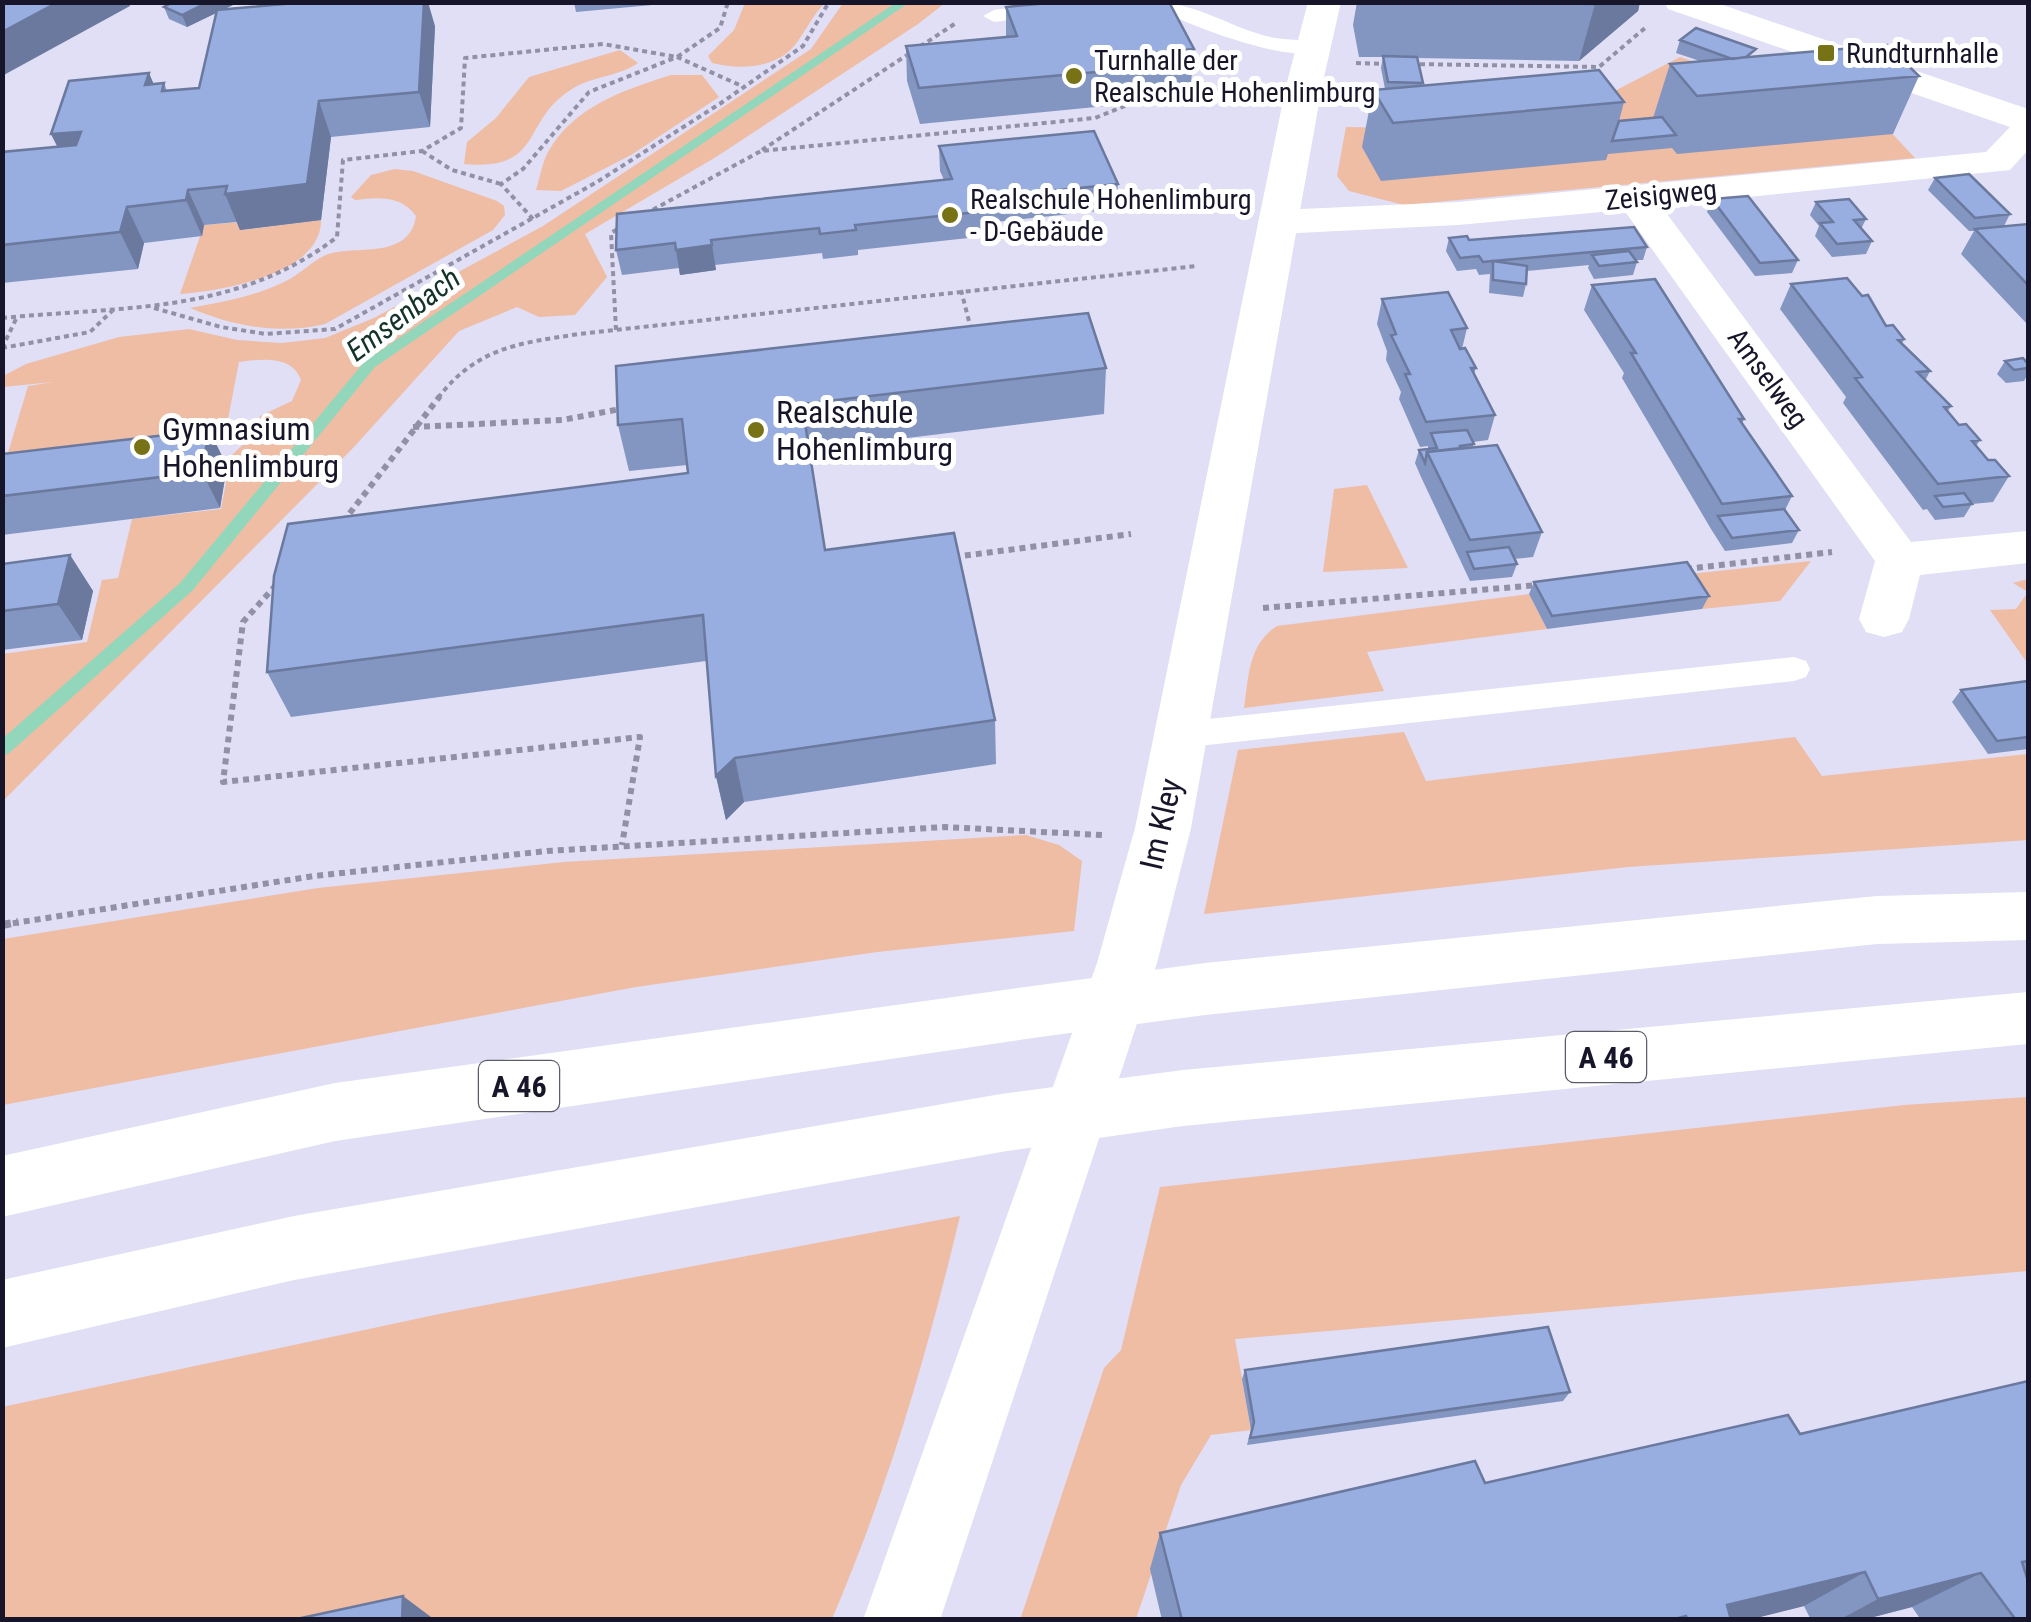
<svg xmlns="http://www.w3.org/2000/svg" width="2031" height="1622" viewBox="0 0 2031 1622" font-family="'Roboto Condensed',sans-serif">
<style>
.green{fill:#efbca4}
.lines{fill:none;stroke-linecap:round;stroke-linejoin:round}
.stream{fill:#92d7bb;fill-rule:evenodd}
.path-far2{stroke:#9190a6;stroke-width:4;stroke-dasharray:5 4;stroke-linecap:butt}
.path-far1{stroke:#9190a6;stroke-width:6;stroke-dasharray:6 5;stroke-linecap:butt}
.path{stroke:#9190a6;stroke-width:8;stroke-dasharray:9 6;stroke-linecap:butt}
.service{fill:#fff;fill-rule:evenodd}
.minor{fill:#fff;fill-rule:evenodd}
.tertiary{fill:#fff;fill-rule:evenodd}
.motorway{fill:#fff;fill-rule:evenodd}
.wall{fill:#8395c1}
.shaded-wall{fill:#6a799d}
.building{fill:#98ade0;stroke:#6a799d;stroke-width:2.5}
.poi-dot{fill:#767215;stroke:#fff;stroke-width:4}
.labels{text-anchor:middle;dominant-baseline:central;stroke-width:10;stroke-linejoin:round;paint-order:stroke}
.far-poi-label{font-size:28px;fill:#171529;stroke:#fff;text-anchor:start}
.far-street-label{font-size:28px;fill:#171529;stroke:#fff}
.far-water-label{font-size:30px;font-style:italic;fill:#133328;stroke:#fff}
.shield{fill:#fff;stroke:#5d5b69;stroke-width:2.5}
.shield-label{font-size:30px;font-weight:bold;fill:#171529}
.poi-label{font-size:32px;fill:#171529;stroke:#fff;text-anchor:start}
.street-label{font-size:32px;fill:#171529;stroke:#fff}
</style>
<rect width="100%" height="100%" fill="#e0dff6"/>
<path class="green" d="M745,3V2L825,3C813,15 808,27 798,41C779,69 741,70 712,63L708,56L734,30Z
M843,3H945L918,24L716,157L585,234L607,277L575,315L539,317L517,307L459,331L353,448L3,801V654L87,642L102,580L118,578L132,519L221,509L231,456L253,435L260,416L292,401L301,380C292,355 262,359 239,362L226,429L7,456L28,386L53,382L3,387V376L26,364L119,337L189,329L237,340L282,343L325,338L374,318L543,226L811,49Z
M620,50L638,63C618,77 592,76 572,89C520,121 545,171 464,164L467,142L496,118L529,77Z
M1680,57L1738,76L1858,97L1915,158L1404,205L1349,191L1337,176L1346,127L1393,128L1586,106Z
M671,75H702L719,97L631,155L561,191L536,190C540,178 542,163 548,152C574,106 624,90 671,75Z
M395,169L413,171L497,201L504,206L505,215L493,230L325,324C278,335 233,326 190,308C223,302 256,296 286,281C301,274 317,256 332,253C358,246 410,259 416,216C401,195 378,197 355,200L351,197L371,175Z
M321,220C322,274 222,291 180,294L204,225L242,222L241,230Z
M1367,485L1408,568L1323,572L1334,489Z
M1811,561L1780,601L1702,609L1681,575Z
M2028,579V664L1990,610L2016,609L2028,592L2013,583Z
M1529,594L1547,629L1367,652L1384,691L1244,708C1249,676 1248,645 1277,626Z
M1404,732L1426,781L1795,737L1822,776L2028,754V840L1628,867L1204,914L1238,750Z
M1026,835L1059,845L1082,861L1074,931L877,952L636,987L3,1105V939L318,888L564,862Z
M2028,1097V1271L1235,1339L1251,1430L1211,1435L1181,1485L1136,1619L1020,1620L1104,1368L1121,1350L1160,1187L1904,1105Z
M960,1216C927,1355 888,1488 832,1619H3L2,1407L444,1313Z"/>
<g class="lines">
<path class="stream" d="M897,2H910L375,367L192,591L8,754L2,755V739L180,583L365,361Z"/>
<path class="path-far2" d="M1356,63L1389,64
M1411,64L1599,67L1645,28
M762,150L956,23
M422,151L452,170L501,184
M645,214L761,151L1095,118L1147,97L1255,86
M533,219L501,184L523,169L589,92L677,57L744,87
M961,290L972,333
M154,308L221,327L266,334L335,329L597,182L721,103L803,46L829,2
M2,318C122,306 236,315 337,237L343,160L422,151L461,128L465,58L603,44L677,57L720,28L728,2
M616,330L611,233L621,227
M2,348L90,332L113,310
M2,348L17,317
M438,398C477,347 520,343 579,334L1197,266"/>
<path class="path-far1" d="M413,427L562,420L626,408
M343,522L440,396
M954,557L1131,534
M1686,569L1832,552
M276,585L243,622L223,782L640,737L622,845
M1263,608L1539,585
M2,925L314,876L547,851L945,827L1102,835"/>
<path class="path" d="M2,925L18,922"/>
<path class="service" d="M1049,2H1111L1101,8L994,22L983,16L994,10Z
M1149,2C1199,2 1225,26 1270,37C1287,41 1310,37 1323,49C1302,69 1170,21 1149,2Z
M1794,657L1806,661L1810,669L1806,677L1794,681L1180,748L1168,744L1163,735L1168,726L1180,722Z"/>
<path class="minor" d="M1664,2H1714L2028,109V150L2010,170L1661,206L1911,542L2028,531V563L1920,575L1909,619L1902,632L1884,637L1866,632L1859,619L1875,561L1624,210L1458,225L1278,234L1264,230L1258,222L1264,214L1278,210L1458,202L1986,152L2010,127L1668,9Z"/>
<path class="tertiary" d="M1308,2H1341L1322,86L1191,828L1157,963L940,1620H863L1097,963L1135,828L1286,86Z"/>
<path class="motorway" d="M2028,892V940L1877,944L1205,1015L1040,1037L335,1141L2,1217V1156L335,1083L1040,985L1205,963L1877,896Z
M2028,992V1044L1183,1126L1001,1152L294,1280L2,1348V1280L294,1216L1001,1094L1183,1070Z"/>
</g>
<path class="wall" d="M173,2H239L223,10L435,26L430,127L331,137L321,220L240,230L237,222L204,225L202,236L144,243L138,269L2,283V152L58,147L51,134L149,73L153,84L164,83L167,91L199,88L216,13L187,27L169,19L164,7Z
M574,2H663V4L576,12Z
M1357,2H1640L1638,11L1579,61L1417,58L1422,85L1624,102L1619,121L1653,118L1670,64L1700,61L1676,53L1680,40L1753,57L1919,76L1893,134L1677,154L1672,148L1608,154L1606,160L1381,181L1362,147L1373,90L1385,89L1381,68L1383,57H1359L1353,25Z
M1006,7L1194,49L1191,84L1107,93L1106,106L920,124L907,81L906,46L1006,37Z
M939,146L1118,184L1116,209L996,222V235L858,250V255L823,259L822,253L715,265L716,270L680,275L679,268L622,275L616,250L944,180L940,171Z
M1935,178L2010,214L2004,226L2028,224V325L1961,254L1974,231H1969L1928,190Z
M1712,199L1798,260L1792,273L1755,276L1707,212Z
M1816,202L1866,219L1861,229L1872,241L1866,254L1832,257L1815,236L1819,226L1810,215Z
M1449,238L1469,240L1647,247L1643,260H1636L1637,262L1633,275L1594,279L1588,268L1589,265L1527,271L1526,284L1523,297L1489,293L1490,274L1479,275L1476,269L1457,271L1446,251Z
M1791,284L1886,326L1904,339L1902,344L1930,371L1925,381L1951,406L1948,411L1959,425L1980,440L1976,446L1988,460L2009,476L1993,502L1972,504L1964,517L1935,520L1927,509L1923,510L1843,403L1846,397L1780,309Z
M1592,285L1744,419L1742,424L1792,496L1785,510L1799,530L1792,543L1725,551L1711,529L1622,378L1624,373L1584,310Z
M1382,299L1467,328L1462,349L1476,368L1474,374L1495,415L1488,440L1473,442V447L1542,532L1533,557L1514,559L1517,564L1512,577L1470,581L1421,477L1415,463L1419,450L1428,449V446L1420,447L1399,399L1401,392L1386,360L1387,351L1377,324Z
M2005,361L2028,364V374L2024,381L2006,383L1997,374Z
M1106,368L1104,414L809,450L825,550L995,720L996,764L744,802L726,820L716,776L706,661L291,717L267,672L688,473L687,465L629,471L618,425Z
M209,430L227,466L220,508L2,535V454Z
M70,555L93,591L82,640L2,650V564Z
M1534,582L1709,596L1702,609L1547,629L1529,594Z
M2028,681V749L1988,754L1952,702L1961,690Z
M1245,1370L1570,1392L1563,1401L1247,1445L1251,1430L1242,1379Z
M2028,1381V1620H1921L1912,1607L1862,1620H1811L1804,1606L1748,1620H1162L1150,1569L1160,1533L1800,1434Z"/>
<path class="shaded-wall" d="M58,2H129L130,6L2,76V32Z
M208,2H239L187,27L182,15Z
M424,2H428L435,26L430,127L419,92Z
M1598,2H1640L1638,11L1579,61L1595,4Z
M149,73L164,108L145,85Z
M319,101L331,137L321,220L240,230L225,194Z
M81,132L69,170L51,134Z
M188,190L204,225L202,236L186,200Z
M127,207L144,243L138,269L120,232Z
M712,245L716,270L680,275L676,250Z
M209,430L227,466L220,508L202,472Z
M70,555L93,591L82,640L58,604Z
M735,758L744,802L726,820L716,776Z
M1865,1572L1804,1606L1748,1620H1705L1727,1605Z
M1981,1573L1912,1607L1862,1620H1839L1878,1599Z
M403,1596L435,1620H402Z"/>
<path class="building" d="M2,2H58L2,32Z
M173,2H208L182,15L164,7Z
M305,2H424L419,92L319,101L307,184L225,194L227,186L188,190L186,200L127,207L120,232L2,245V152L76,145L81,132L51,134L69,81L149,73L145,85L164,83L162,91L199,88L217,10Z
M1059,2H1169L1194,49L1101,58L1108,71L919,88L906,46L1017,36L1006,7Z
M1491,2H1598L1595,4Z
M1696,28L1756,49L1746,57L1732,59L1680,40Z
M1887,45L1919,76L1697,96L1670,64Z
M1383,56L1417,57L1423,83L1388,82Z
M1599,70L1624,102L1393,123L1373,90Z
M1662,117L1676,135L1612,141L1619,121Z
M1094,131L1118,184L992,197L996,210L855,225L856,230L820,234L819,228L711,240L712,245L676,250L675,243L616,250L617,214L952,179L939,146Z
M1969,174L2010,214L1975,218L1935,178Z
M1748,196L1798,260L1760,263L1712,199Z
M1849,199L1866,219L1854,220L1872,241L1837,244L1820,223L1833,222L1816,202Z
M2028,224V285L1975,229Z
M1634,227L1647,247L1493,261L1527,266L1526,284L1493,280V261L1483,262L1479,256L1460,258L1449,238L1467,236L1469,240Z
M1629,251L1637,262L1599,266L1592,255Z
M1847,278L1862,296L1868,295L1886,326L1893,325L1904,339L1898,340L1930,371L1917,372L1951,406L1944,407L1959,425L1966,424L1980,440L1972,441L1988,460H1995L2009,476L1938,484L1855,378L1862,377L1791,284Z
M1655,279L1744,419H1739L1792,496L1722,504L1631,353H1636L1592,285Z
M1448,292L1467,328L1451,330L1460,349L1465,348L1476,368H1471L1495,415L1426,422L1405,374H1410L1391,335L1396,334L1382,299Z
M1088,313L1106,368L802,404L825,550L954,533L995,720L735,758L716,776L703,615L267,672L274,576L288,524L688,473L682,419L618,425L616,366Z
M2023,358L2028,364V368L2014,370L2005,361Z
M209,430L202,472L2,496V454Z
M1467,430L1474,444L1460,446L1461,448L1427,452L1425,463L1419,450L1437,448L1431,433Z
M1497,445L1542,532L1470,540L1427,452Z
M1964,493L1972,504L1943,507L1935,496Z
M1784,509L1799,530L1732,538L1718,516Z
M1509,547L1517,564L1474,569L1467,552Z
M70,555L58,604L2,611V564Z
M1687,562L1709,596L1552,616L1534,582Z
M2028,681V737L1997,741L1961,690Z
M1548,1327L1570,1392L1250,1438L1254,1422L1245,1370Z
M2028,1381V1561L2022,1562L2028,1581V1620H2016L1981,1573L1878,1599L1865,1572L1727,1605L1731,1620H1688L1686,1616L1671,1620H1182L1160,1533L1475,1461L1485,1483L1788,1415L1800,1434Z
M403,1596L402,1620H292Z"/>
<g class="poi-dot">
<rect x="1816" y="43" width="20" height="20" rx="5"/>
<circle cx="1074" cy="76" r="10"/>
<circle cx="950" cy="215" r="10"/>
<circle cx="756" cy="430" r="10"/>
<circle cx="142" cy="447" r="10"/>
</g>
<g class="labels">
<g class="far-poi-label">
<text x="1846" y="53">Rundturnhalle</text>
<text x="1094" y="60">Turnhalle der<tspan x="1094" dy="32">Realschule Hohenlimburg</tspan></text>
<text x="970" y="199">Realschule Hohenlimburg<tspan x="970" dy="32">- D-Gebäude</tspan></text>
</g>
<g class="far-street-label">
<text transform="translate(1661 195) rotate(-6)">Zeisigweg</text>
<text transform="translate(1768 378) rotate(54)">Amselweg</text>
</g>
<g class="far-water-label">
<text transform="translate(403 314) rotate(-37)">Emsenbach</text>
</g>
<g class="shield">
<rect x="1566" y="1032" width="80" height="50" rx="8"/>
<rect x="479" y="1061" width="80" height="50" rx="8"/>
</g>
<g class="shield-label">
<text x="1606" y="1057">A 46</text>
<text x="519" y="1086">A 46</text>
</g>
<g class="poi-label">
<text x="776" y="412">Realschule<tspan x="776" dy="37">Hohenlimburg</tspan></text>
<text x="162" y="429">Gymnasium<tspan x="162" dy="37">Hohenlimburg</tspan></text>
</g>
<g class="street-label">
<text transform="translate(1161 824) rotate(-77)">Im Kley</text>
</g>
</g>
<rect width="2031" height="1622" fill="none" stroke="#171529" stroke-width="10"/>
</svg>
